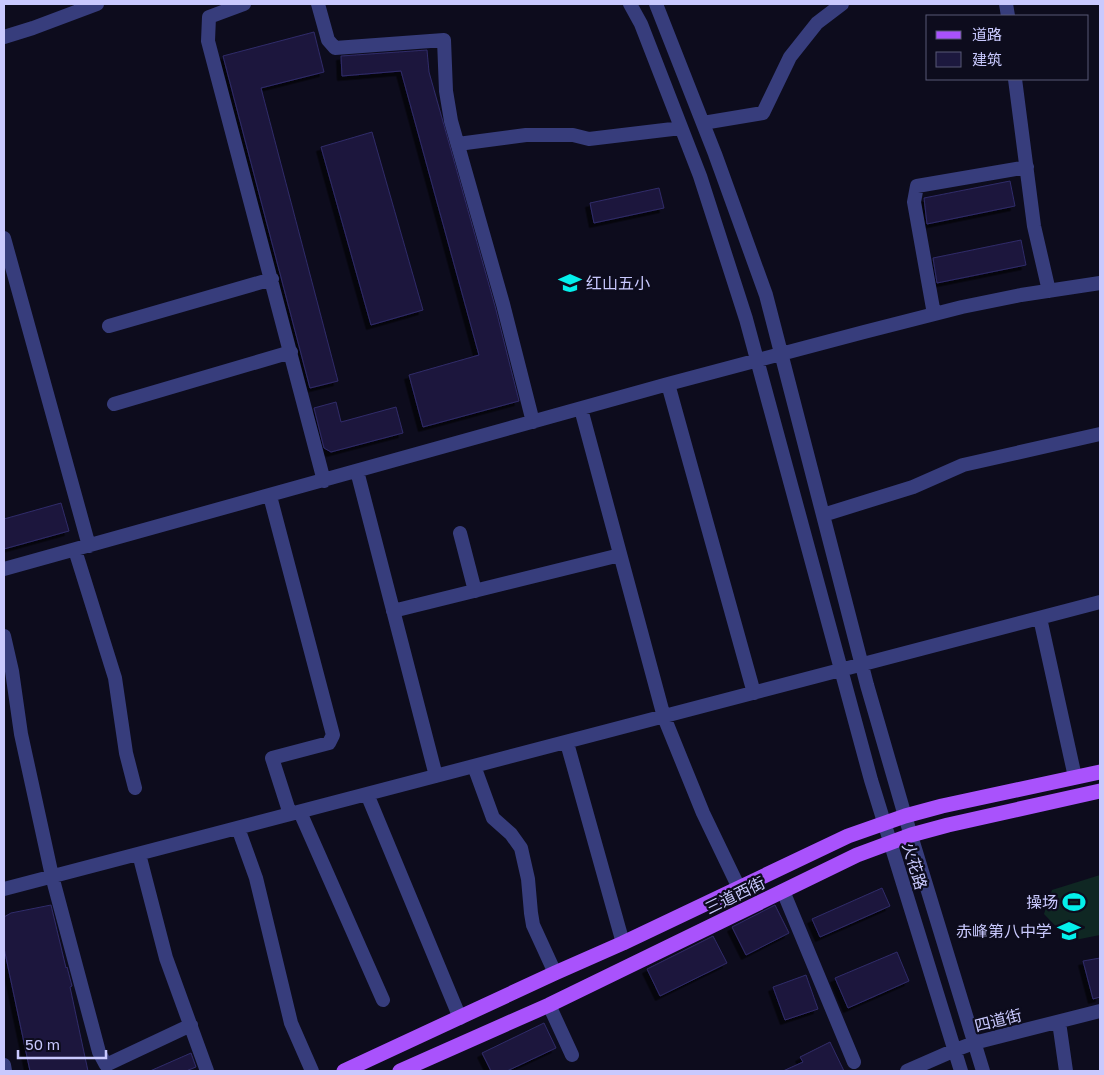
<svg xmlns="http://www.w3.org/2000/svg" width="1104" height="1075" viewBox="0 0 1104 1075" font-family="'Golos Text','Noto Sans SC',sans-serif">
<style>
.green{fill:#0f2723}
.building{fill:#1c183e;stroke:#302b69;filter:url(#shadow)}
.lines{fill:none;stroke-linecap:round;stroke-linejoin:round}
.minor{stroke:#373d7c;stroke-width:14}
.major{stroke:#a952fc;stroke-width:15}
.labels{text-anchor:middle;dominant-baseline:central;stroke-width:4.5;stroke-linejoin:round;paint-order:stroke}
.poi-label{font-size:16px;fill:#c9c9fe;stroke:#0d0c1d;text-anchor:end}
.street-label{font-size:16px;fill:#c9c9fe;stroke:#0d0c1d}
</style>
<defs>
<filter id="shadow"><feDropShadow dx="-4.5" dy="4.5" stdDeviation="0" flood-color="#0009"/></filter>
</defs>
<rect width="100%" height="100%" fill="#0d0c1d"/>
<path class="green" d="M1100,875V935L1070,941L1044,914L1052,890Z"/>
<path class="building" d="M314,32L324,72L261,88L338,381L310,388L223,56Z
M427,50L429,72L495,306L519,401L423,427L409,375L479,355L401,71L342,76L341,56Z
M372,132L423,310L371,325L321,147Z
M1010,181L1015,206L927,224L924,198Z
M659,188L664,208L594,223L590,203Z
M1021,240L1026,265L937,283L933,258Z
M336,402L341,422L396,407L403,433L331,452L324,448L314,408Z
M61,503L69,531L4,549V519Z
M882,888L890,906L820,937L812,919Z
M51,905L66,968L67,967L72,986L70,987L88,1071H30L4,948V917L11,913Z
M775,905L789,933L746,955L732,927Z
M713,936L727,963L660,996L647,969Z
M897,952L909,981L848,1008L835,978Z
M1100,958V997L1093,999L1083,961Z
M806,975L818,1009L785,1020L773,987Z
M544,1023L556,1048L507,1071H491L482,1053Z
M830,1042L844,1071H783L803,1062L800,1057Z
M191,1053L196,1067L186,1071H150Z"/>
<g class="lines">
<path class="minor" d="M244,4L209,17L208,41L324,481
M318,4L328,40L335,48L444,40L446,91L451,121L503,304L533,422
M630,4L641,24L700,176L746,319L871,780L961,1071
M656,4L715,154L766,295L867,685L905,816L983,1071
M1006,4L1008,16
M4,37L33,28L97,4
M1015,79L1034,226L1049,291
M703,123L763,113L790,57L817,23L842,4
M458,144L526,135H573L589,139L681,128
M4,238L89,546
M934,314L914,202L917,186L1027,167
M109,326L272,279
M668,384L754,693
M114,404L291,352
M581,409L664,717L703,813L739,888
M357,471L436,776
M270,496L333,735L329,743L272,758L290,814
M823,515L913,487L963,465L1100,434
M460,533L475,591
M75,550L115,678L126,753L135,788
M4,569L668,384L864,332L962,307L1021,295L1100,283
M393,611L620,555
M1040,618L1075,777
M4,636L12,671L21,734L52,876L99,1052L106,1065L191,1025
M567,743L623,943
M474,766L493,818L511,834L521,848L528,879L531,913L533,925L555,973
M367,794L460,1018
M300,812L383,1000
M238,828L256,878L291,1023L312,1071
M139,854L166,958L207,1071
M4,889L1100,602
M783,891L854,1062
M549,1005L572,1055
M1059,1022L1066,1071
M4,1065L5,1071
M907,1071L955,1050L974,1043L1100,1011"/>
<path class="major" d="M344,1071L555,973L623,943L848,836L905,816L942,806L1100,772
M400,1071L549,1005L857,855L911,835L948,825L1100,791"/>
</g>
<defs>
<symbol id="school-bare" viewBox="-9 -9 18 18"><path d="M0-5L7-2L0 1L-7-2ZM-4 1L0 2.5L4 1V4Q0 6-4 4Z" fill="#04efeb" stroke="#0d0c1d" stroke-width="2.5" paint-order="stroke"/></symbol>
<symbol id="stadium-bare" viewBox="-9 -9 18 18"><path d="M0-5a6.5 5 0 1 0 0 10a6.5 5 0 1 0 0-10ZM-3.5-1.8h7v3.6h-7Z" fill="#04efeb" stroke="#0d0c1d" stroke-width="2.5" paint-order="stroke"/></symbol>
</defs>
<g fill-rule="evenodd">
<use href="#school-bare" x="554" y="267" width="32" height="32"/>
<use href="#stadium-bare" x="1058" y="886" width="32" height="32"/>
<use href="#school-bare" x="1053" y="915" width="32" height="32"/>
</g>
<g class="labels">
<g class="poi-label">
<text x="586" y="283" text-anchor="start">红山五小</text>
<text x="1058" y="902">操场</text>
<text x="1052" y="931">赤峰第八中学</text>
</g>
<g class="street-label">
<text transform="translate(915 866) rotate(73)">火花路</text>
<text transform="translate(735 895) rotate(-26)">三道西街</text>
<text transform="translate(998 1020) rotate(-14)">四道街</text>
</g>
</g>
<rect width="1104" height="1075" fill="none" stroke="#c9c9fe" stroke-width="10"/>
<rect x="926" y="15" width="162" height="65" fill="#0d0c1d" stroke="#585877"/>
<rect x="936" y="31" width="25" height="8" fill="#a952fc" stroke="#585877"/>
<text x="972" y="40" font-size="15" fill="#c9c9fe">道路</text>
<rect x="936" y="52" width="25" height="15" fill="#1c183e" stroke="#585877"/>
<text x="972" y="65" font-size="15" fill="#c9c9fe">建筑</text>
<path d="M18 1050v8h88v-8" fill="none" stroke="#c9c9fe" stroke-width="2.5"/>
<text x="25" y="1050" font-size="15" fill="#c9c9fe" stroke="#0d0c1d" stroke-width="4" paint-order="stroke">50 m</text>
</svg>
